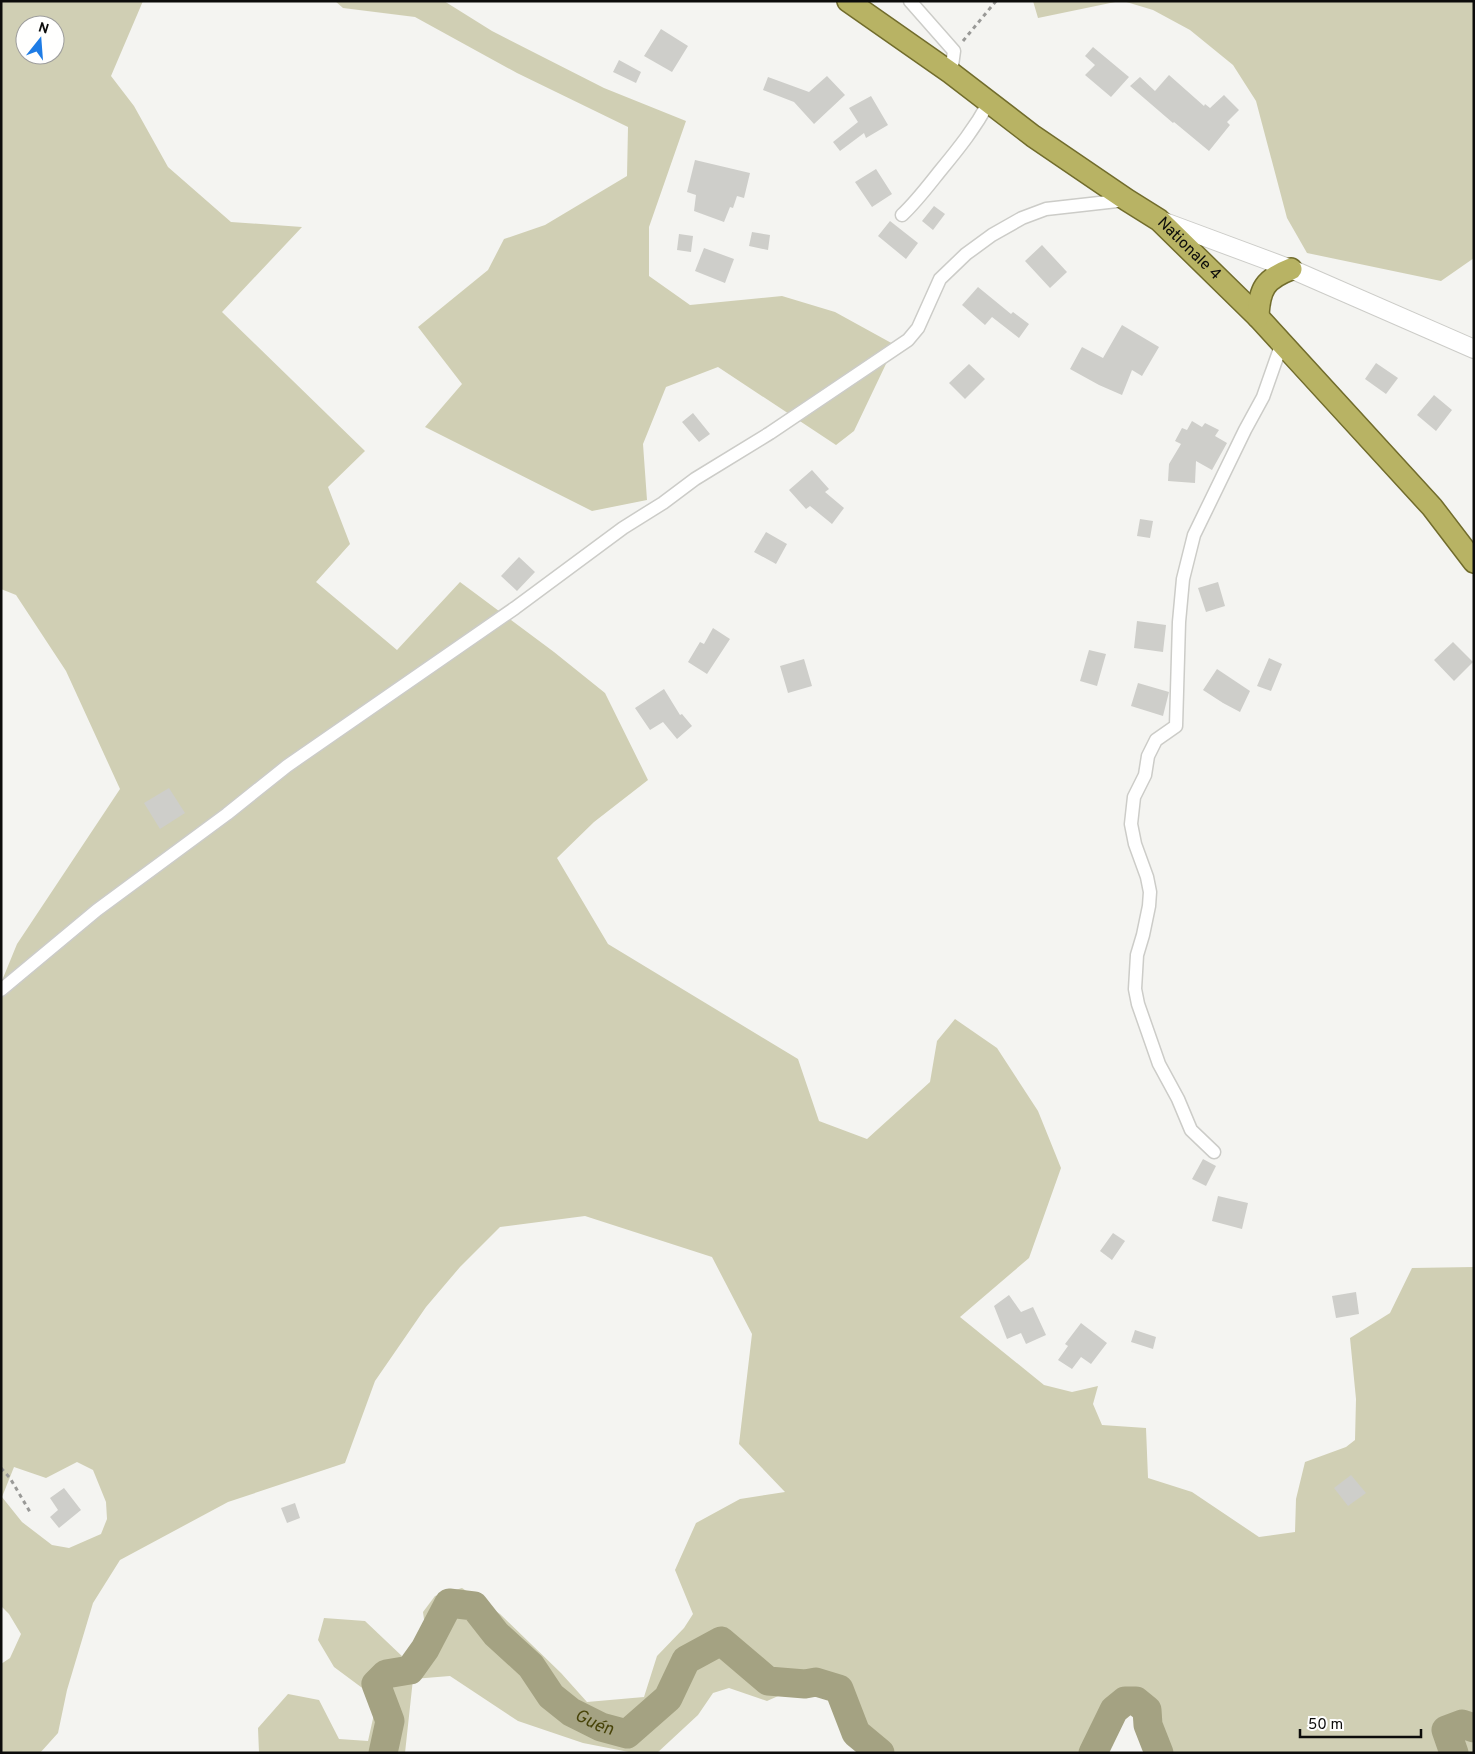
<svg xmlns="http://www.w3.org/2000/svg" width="1475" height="1754" viewBox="0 0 1475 1754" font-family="Overpass,sans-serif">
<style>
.green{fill:#d0cfb4;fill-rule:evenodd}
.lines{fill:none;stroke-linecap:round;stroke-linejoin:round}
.river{stroke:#a4a282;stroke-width:29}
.building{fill:#cececa}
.minor-casing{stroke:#ccccc8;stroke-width:15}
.secondary-casing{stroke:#ccccc8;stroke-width:20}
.trunk-casing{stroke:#716c2c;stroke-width:24}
.path{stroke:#999997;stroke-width:3;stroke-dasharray:4 4;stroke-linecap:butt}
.minor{stroke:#fff;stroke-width:12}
.secondary{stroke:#fff;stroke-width:18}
.trunk{stroke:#b8b364;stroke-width:21}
.labels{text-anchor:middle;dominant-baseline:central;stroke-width:4.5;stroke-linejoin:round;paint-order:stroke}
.street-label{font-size:16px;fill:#0c0c0b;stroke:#fffffe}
.water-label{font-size:18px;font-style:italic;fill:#474308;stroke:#fffffe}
</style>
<rect width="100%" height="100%" fill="#f4f4f1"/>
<path class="green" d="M1,1H143L111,76L134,106L168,167L231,222L302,227L222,312L365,451L328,487L350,544L316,582L397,650L460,582L554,652L605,693L648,780L594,822L557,858L608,944L798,1059L819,1121L867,1139L930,1082L937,1041L955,1019L997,1048L1038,1111L1061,1168L1029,1258L960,1317L1044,1385L1072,1392L1098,1386L1093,1404L1102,1425L1146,1428L1148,1478L1192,1492L1259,1537L1295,1532L1296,1499L1305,1462L1346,1447L1355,1440L1356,1399L1350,1338L1390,1313L1412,1268L1474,1267V1753H1155L1157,1749L1148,1725L1147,1710L1136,1701H1125L1114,1710L1093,1753H880L856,1733L839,1689L816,1682L805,1684L767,1701L729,1688L713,1693L698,1715L657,1753H634L583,1743L518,1721L450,1676L413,1679L405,1753H259L258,1728L288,1694L319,1700L339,1739L368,1741L374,1714L369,1693L334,1667L318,1640L324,1618L365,1621L404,1658L425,1649L426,1634L423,1612L435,1596L462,1588L500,1614L561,1673L587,1702L644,1697L657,1656L684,1628L693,1614L675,1570L696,1523L740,1499L785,1492L739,1444L752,1334L712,1257L585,1216L500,1227L460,1267L426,1307L375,1381L345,1463L228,1502L120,1560L93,1603L67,1690L58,1733L40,1753H1V1664L10,1658L21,1634L9,1614L1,1606V983L17,944L120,789L66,671L16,595L1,589ZM25,25H55V55H25ZM77,1462L93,1470L106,1502L107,1519L101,1534L69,1548L52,1545L22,1522L2,1497L14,1467L46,1478Z
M335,1H444L492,31L604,88L686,121L649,227V276L690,305L782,296L835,312L895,345L854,431L836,445L718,367L666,387L643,444L647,500L592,511L425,427L462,384L418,327L488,270L504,239L545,225L627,176L628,127L517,73L415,17L343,8Z
M1033,1H1120L1038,18Z
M1123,1H1474V258L1441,281L1307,253L1287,218L1256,101L1233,65L1190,30L1153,10Z"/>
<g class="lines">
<g class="river">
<path id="s1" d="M383,1753L390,1721L376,1684L386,1674L410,1670L425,1649L449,1603L474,1606L496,1634L531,1666L551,1696L571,1712L601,1727L627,1734L668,1698L686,1660L721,1641L768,1681L805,1684L816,1682L839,1689L856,1733L880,1753"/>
<path d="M1093,1753L1114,1710L1125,1701H1136L1147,1710L1148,1725L1159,1753"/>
<path d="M1454,1753L1446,1730L1462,1724L1474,1728"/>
</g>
</g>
<path class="building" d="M661,29L688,46L672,72L644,56Z
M1093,47L1129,77L1111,97L1085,75L1095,65L1085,56Z
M619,60L641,72L636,83L613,72Z
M1169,75L1204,106L1205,104L1210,108L1224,95L1239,110L1227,122L1230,125L1209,151L1174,122L1173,123L1130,86L1140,77L1155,91Z
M827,76L845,95L814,124L794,102L763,90L768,77L809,92Z
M871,96L888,125L866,138L864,133L840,151L833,142L858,122L849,108Z
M695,160L750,173L744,198L737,196L733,208L730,207L724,222L694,211L696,195L687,192Z
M876,169L892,194L872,207L855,182Z
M934,206L945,214L933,230L922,221Z
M890,221L918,243L906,259L878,236Z
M752,232L770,235L768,250L749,246Z
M679,234L693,236L691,252L677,250Z
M1042,245L1067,272L1050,288L1025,261Z
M704,248L734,259L725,283L695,271Z
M978,287L1011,314L1013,312L1029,324L1019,338L992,317L985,325L962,305Z
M1122,325L1159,347L1142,376L1132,370L1122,395L1099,385L1070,369L1082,347L1103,358Z
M1376,363L1398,378L1386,394L1365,379Z
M969,364L985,379L965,399L949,383Z
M1434,395L1452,410L1436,431L1417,415Z
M693,413L710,434L699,442L682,422Z
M1192,421L1202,427L1205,423L1219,430L1215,436L1227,443L1212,470L1196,461L1195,483L1168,481L1169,464L1181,444L1175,441L1182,428L1187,430Z
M812,470L829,489L825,492L844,508L832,524L810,506L806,509L789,490Z
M1140,519L1153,521L1150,538L1137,536Z
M766,532L787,544L776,564L754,552Z
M519,557L535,572L517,591L501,576Z
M1218,582L1225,606L1206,612L1198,588Z
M1137,621L1166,625L1163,652L1134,648Z
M713,628L730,639L707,674L688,662L700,642L704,644Z
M1453,642L1473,662L1454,681L1434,660Z
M1089,650L1106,654L1097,686L1080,681Z
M1269,658L1282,664L1271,691L1257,686Z
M804,659L812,686L788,693L780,666Z
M1217,669L1250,691L1240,712L1223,703L1203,690Z
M1138,683L1169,692L1163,716L1131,706Z
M664,689L680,715L682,714L692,726L677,739L663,722L650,730L635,708Z
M169,788L185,813L160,829L144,803Z
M1203,1159L1216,1166L1206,1186L1192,1179Z
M1218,1196L1248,1203L1242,1229L1212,1221Z
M1113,1233L1125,1241L1112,1260L1100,1251Z
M1356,1292L1359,1314L1336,1318L1332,1296Z
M1009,1295L1021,1312L1033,1307L1046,1335L1026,1344L1021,1333L1007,1339L994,1306Z
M1081,1323L1107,1343L1091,1364L1081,1357L1072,1369L1058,1360L1068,1346L1065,1344Z
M1135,1330L1156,1337L1153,1349L1131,1342Z
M1351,1475L1366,1493L1348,1506L1334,1488Z
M64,1488L81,1510L59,1528L50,1517L58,1510L50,1498Z
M295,1503L300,1518L287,1523L281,1508Z"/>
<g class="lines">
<defs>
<path id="minor" d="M910,1L954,51L951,73
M902,215C916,202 928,186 940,171C959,148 975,128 989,102
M1,990L97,910L227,814L287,766L515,608L623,528L663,503L695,479L770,433L908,340L918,328L940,279L966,254L992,235L1022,218L1046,209L1126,200
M1214,1152L1191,1130L1178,1099L1159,1064L1138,1004L1135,989L1137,955L1143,935L1149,906L1150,892L1147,877L1135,844L1131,824L1134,797L1145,775L1148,756L1156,740L1176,726L1179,622L1183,579L1194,535L1245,430L1263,397L1282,343"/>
<path id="secondary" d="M1162,221L1291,269L1474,349"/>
<g id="trunk">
<path id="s2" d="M848,1L951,73L1033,136L1127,200L1159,220L1258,317L1432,507L1474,562"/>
<path d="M1258,317C1259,289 1265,279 1291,269"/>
</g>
</defs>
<use href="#minor" class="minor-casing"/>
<use href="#secondary" class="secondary-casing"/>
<use href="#trunk" class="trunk-casing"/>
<path class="path" d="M963,41L996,1
M1,1468L10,1478L30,1512"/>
<use href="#minor" class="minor"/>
<use href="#secondary" class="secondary"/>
<use href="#trunk" class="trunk"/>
</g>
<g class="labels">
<g class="street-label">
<text stroke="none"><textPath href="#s2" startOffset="422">Nationale 4</textPath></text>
</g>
<g class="water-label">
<text stroke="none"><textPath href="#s1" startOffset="384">Guén</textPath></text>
</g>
</g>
<rect width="1475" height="1754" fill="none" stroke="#0c0c0b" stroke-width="5"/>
<g transform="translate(40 40) rotate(17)"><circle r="24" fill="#fffffe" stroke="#9e9e9d"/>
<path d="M0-4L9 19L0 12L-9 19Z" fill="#1e7ce5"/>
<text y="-8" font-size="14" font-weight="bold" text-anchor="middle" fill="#0c0c0b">N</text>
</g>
<path d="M1300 1729v8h121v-8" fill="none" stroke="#0c0c0b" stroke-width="2.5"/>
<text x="1308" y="1729" font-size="15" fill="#0c0c0b" stroke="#fffffe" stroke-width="4" paint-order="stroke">50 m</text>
</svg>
